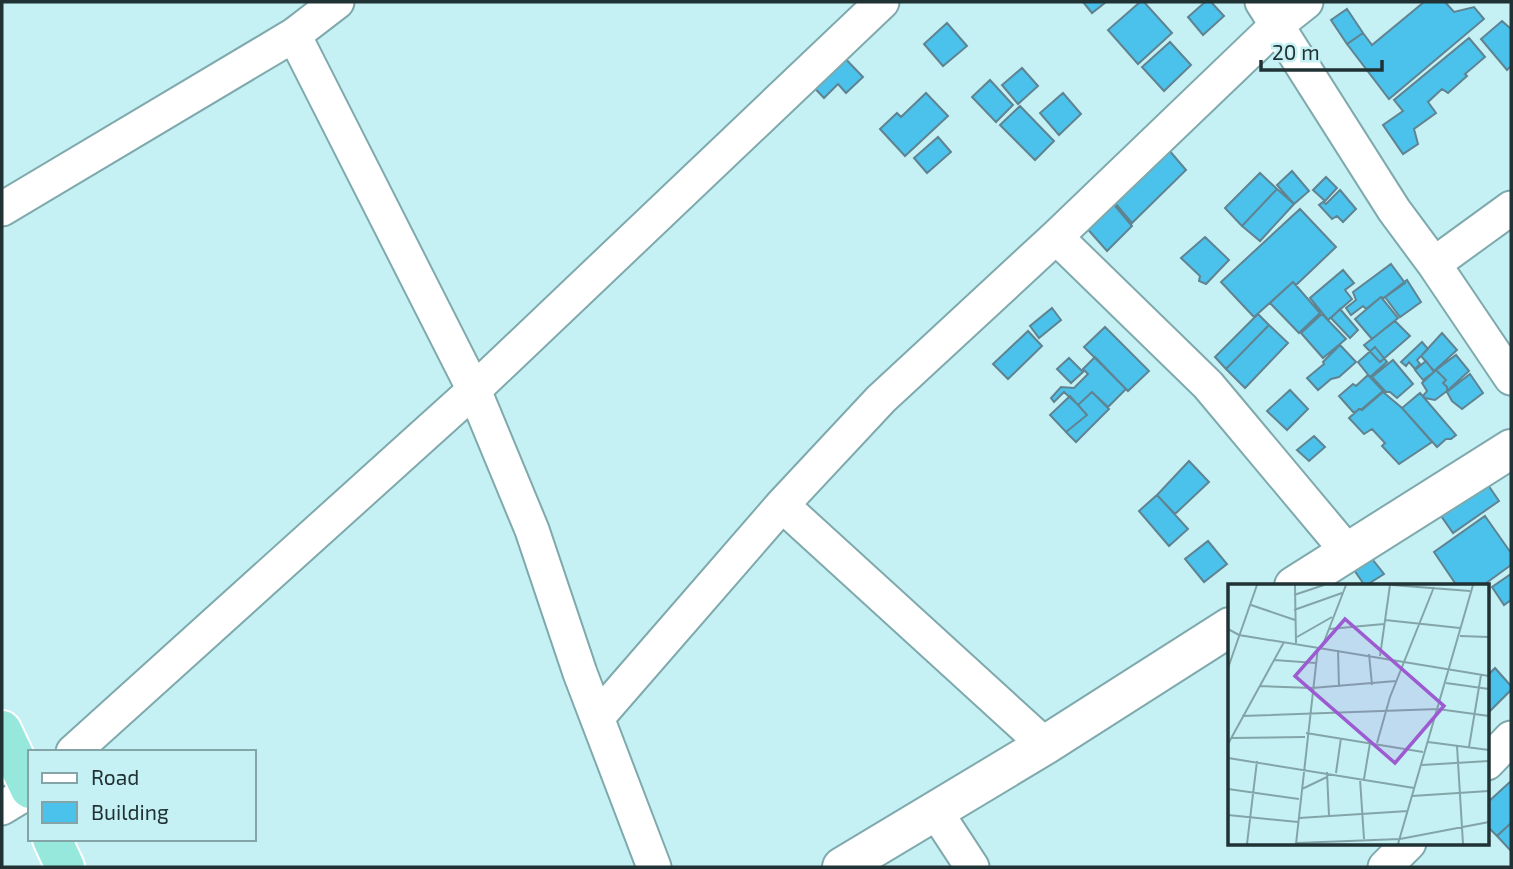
<svg xmlns="http://www.w3.org/2000/svg" width="1513" height="869" viewBox="0 0 1513 869" font-family="'Exo 2',sans-serif">
<style>
.building{fill:#4bc2eb;stroke:#5f8391;stroke-width:2}
.lines{fill:none;stroke-linecap:round;stroke-linejoin:round}
.minor-casing{stroke:#7fa9ac;stroke-width:37}
.tertiary-casing{stroke:#7fa9ac;stroke-width:42}
.trunk-casing{stroke:#fff;stroke-width:42}
.minor{stroke:#fff;stroke-width:33}
.tertiary{stroke:#fff;stroke-width:38}
.trunk{stroke:#96e8dc;stroke-width:38}
.inset-road{fill:none;stroke:#83a5a8;stroke-width:2}
.view{fill:#9c5bd0;fill-opacity:0.15;stroke:#9c5bd0;stroke-width:3.5}
.inset-edge{fill:none;stroke:#213234;stroke-width:3.5}
</style>
<rect width="100%" height="100%" fill="#c5f1f5"/>
<path class="building" d="M1083,2H1106L1092,13Z
M1140,2H1144L1172,33L1138,64L1108,30Z
M1205,2H1211L1224,16L1203,35L1188,17Z
M1424,2H1445L1454,12L1474,7L1484,19L1389,99L1347,44L1363,33L1372,45Z
M1347,9L1363,33L1347,44L1331,20Z
M1502,21L1511,29V66L1507,70L1481,39Z
M947,23L967,46L943,66L924,44Z
M1469,38L1485,57L1465,74L1467,76L1448,93L1442,89L1428,102L1436,113L1414,129L1418,144L1403,154L1383,125L1403,111L1394,100Z
M1170,42L1191,65L1164,91L1142,67Z
M836,49L863,77L846,93L838,84L824,98L806,79Z
M1022,68L1038,86L1018,104L1002,85Z
M990,80L1013,105L996,122L972,97Z
M926,93L948,116L905,156L880,129L897,113L901,117Z
M1063,93L1081,114L1059,135L1040,113Z
M1020,106L1054,141L1035,160L1000,125Z
M938,137L951,152L927,173L914,158Z
M1168,149L1186,170L1132,223L1115,203Z
M1292,171L1309,191L1294,204L1277,185Z
M1260,173L1277,189L1242,226L1225,208Z
M1326,177L1337,188L1325,201L1313,190Z
M1277,189L1294,204L1260,241L1242,226Z
M1340,190L1356,209L1343,222L1337,216L1332,219L1319,205L1323,202L1326,204Z
M1111,201L1132,226L1107,251L1084,225Z
M1300,209L1336,247L1296,285L1293,282L1254,317L1221,282Z
M1205,237L1229,260L1206,284L1199,281L1200,276L1181,258Z
M1391,264L1405,283L1384,298L1381,297L1366,309L1363,306L1351,315L1346,308L1356,300L1353,292Z
M1343,270L1354,283L1345,290L1352,299L1328,320L1310,298Z
M1407,280L1421,302L1400,317L1385,297Z
M1293,282L1320,313L1299,333L1270,303Z
M1381,297L1398,318L1372,339L1355,319Z
M1052,308L1061,320L1039,338L1030,326Z
M1340,309L1358,330L1350,338L1331,318Z
M1258,314L1269,325L1226,369L1215,357Z
M1322,314L1346,339L1323,358L1301,333Z
M1395,321L1410,336L1380,362L1364,345Z
M1269,325L1288,343L1245,388L1226,369Z
M1105,327L1149,371L1128,391L1084,347Z
M1028,331L1042,346L1008,379L993,364Z
M1442,333L1457,350L1434,371L1421,356Z
M1422,342L1428,349L1417,360L1420,364L1415,369L1409,362L1406,366L1401,362Z
M1340,345L1356,362L1339,377L1331,379L1318,390L1307,378L1324,364L1323,362Z
M1375,347L1387,362L1370,377L1358,362Z
M1456,355L1469,371L1447,391V387L1443,383L1446,380L1436,370Z
M1095,357L1126,389L1108,407L1092,392L1078,405L1064,392L1054,402L1051,398L1061,387L1074,388L1088,374L1083,369Z
M1069,358L1083,372L1071,383L1057,369Z
M1393,360L1413,384L1397,398L1390,392H1386L1372,377Z
M1426,361L1434,372L1423,380L1415,370Z
M1436,370L1446,380L1443,383L1447,387V391L1435,400L1425,398L1423,396L1427,391L1422,383Z
M1470,374L1483,393L1462,409L1452,401L1447,392Z
M1368,375L1383,391L1362,409H1359L1354,413L1339,396L1353,384L1356,386Z
M1290,390L1308,409L1287,430L1267,411Z
M1092,392L1109,409L1076,442L1066,432L1087,415L1078,405Z
M1383,392L1402,408L1432,442L1399,464L1382,446L1385,443L1372,429L1364,434L1349,418L1359,409L1362,410Z
M1420,393L1456,435L1451,439H1446L1437,447L1402,408Z
M1070,396L1087,415L1066,432L1050,415Z
M1314,436L1325,447L1309,461L1297,450Z
M1189,461L1209,482L1175,514L1157,495Z
M1486,482L1499,501L1453,533L1439,513Z
M1157,495L1188,529L1169,546L1139,511Z
M1485,516L1511,553V565L1482,586H1457L1434,552Z
M1208,541L1227,564L1204,582L1185,559Z
M1369,555L1384,574L1365,586L1352,567Z
M1511,574V600L1504,605L1492,587Z
M1495,668L1511,686V690L1487,714V676Z
M1511,781V823L1497,836L1487,826V803Z
M1511,823V851L1497,836Z"/>
<g class="lines">
<defs>
<path id="minor" d="M1262,2L1394,210L1434,264L1511,378
M294,35L474,390L532,530L580,673L654,867
M2,209L294,35L337,2
M1056,237L1208,385L1347,551
M1434,264L1511,208
M782,505L1045,745
M597,718L782,505L881,399L1056,237L1277,25L1306,2
M73,752L474,390L882,2
M1487,763L1511,738
M2,808L30,791
M936,812L972,867
M1385,867L1409,843"/>
<path id="tertiary" d="M1294,586L1511,449
M842,867L1045,745L1230,627"/>
<path id="trunk" d="M2,730L30,789
M52,839L65,867"/>
</defs>
<use href="#minor" class="minor-casing"/>
<use href="#tertiary" class="tertiary-casing"/>
<use href="#trunk" class="trunk-casing"/>
<use href="#minor" class="minor"/>
<use href="#tertiary" class="tertiary"/>
<use href="#trunk" class="trunk"/>
</g>
<g transform="translate(1228 584)">
<rect width="261" height="261" fill="#c5f1f5"/>
<path class="inset-road" d="M67,1L68,59M164,1L242,7M66,11L96,1M23,21L67,36M66,26L114,9M157,36L232,44M0,45L11,51L261,92M101,45L156,40M232,52L261,53M69,53L104,33M94,63L118,1M110,66L111,103M141,70L144,101M152,72L162,1M46,76L88,79M0,84L29,1M218,99L261,105M32,102L84,104L168,97M14,132L210,125L261,132M78,149L195,168M3,154L77,153M200,158L261,166M149,159L162,113L206,3M0,160L56,58M229,162L235,260M241,163L253,91M0,174L186,204M194,181L261,177M99,188L101,232M108,189L113,154M132,195L136,255M136,195L142,159M0,205L71,215M74,205L99,193M184,212L261,207M0,231L70,238M71,234L180,227M69,259L172,255L261,238M19,260L29,177M68,260L90,63M170,260L245,1"/>
<path class="view" d="M117,35L216,122L167,179L67,92Z"/>
<rect width="261" height="261" class="inset-edge"/>
</g>
<rect width="1513" height="869" fill="none" stroke="#213234" stroke-width="7"/>
<rect x="28" y="750" width="228" height="91" fill="#c5f1f5" stroke="#83a5a8" stroke-width="2"/>
<rect x="42" y="773" width="35" height="10" fill="#ffffff" stroke="#83a5a8" stroke-width="2"/>
<text x="91" y="785" font-size="21" fill="#213234">Road</text>
<rect x="42" y="802" width="35" height="21" fill="#4bc2eb" stroke="#83a5a8" stroke-width="2"/>
<text x="91" y="820" font-size="21" fill="#213234">Building</text>
<path d="M1261 60v10h121v-10" fill="none" stroke="#213234" stroke-width="3.5"/>
<text x="1272" y="60" font-size="21" fill="#213234" stroke="#c5f1f5" stroke-width="5" paint-order="stroke">20 m</text>
</svg>
